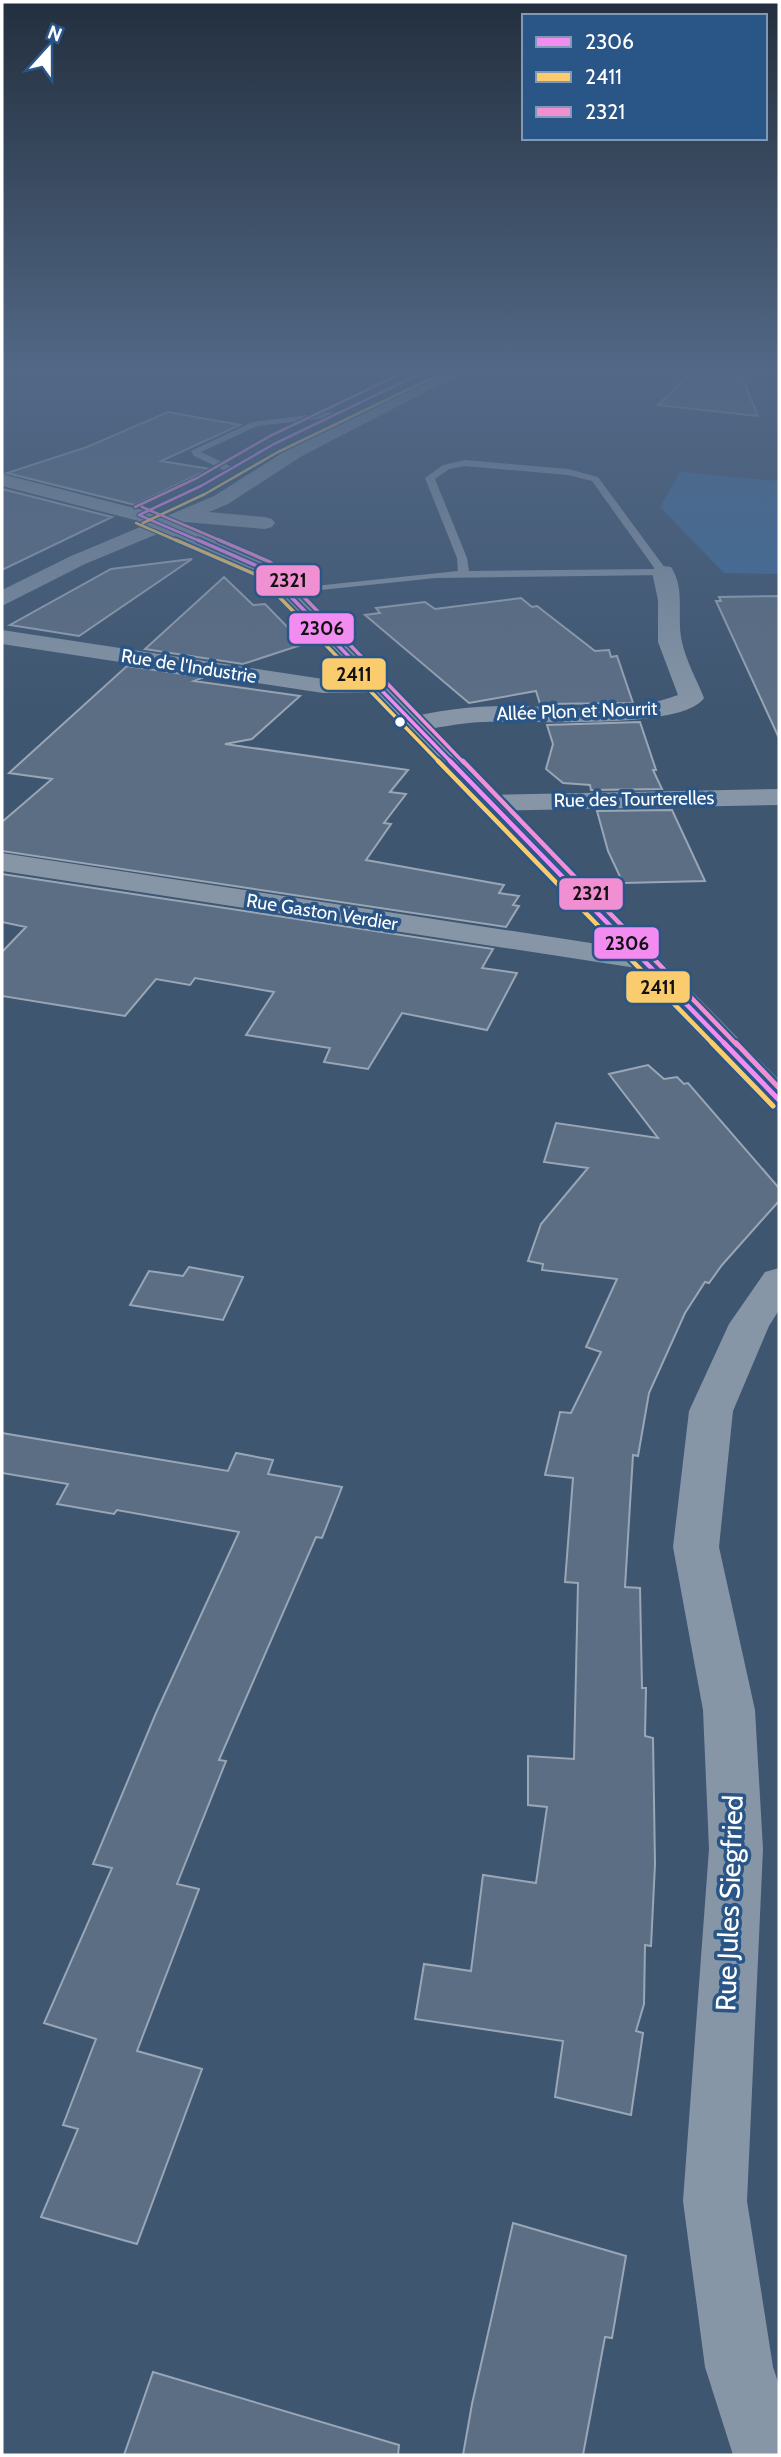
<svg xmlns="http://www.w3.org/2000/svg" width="781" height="2457" viewBox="0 0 781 2457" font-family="Cabin,sans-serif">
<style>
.green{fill:#3e6c9c}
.building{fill:#5c6e84;stroke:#99a6b5;stroke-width:2}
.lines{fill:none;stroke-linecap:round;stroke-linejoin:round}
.lane{fill:#8696a7;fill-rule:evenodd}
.street{fill:#8696a7;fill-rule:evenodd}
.secondary{fill:#8091a3;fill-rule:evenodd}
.bus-1-far3-casing{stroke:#295587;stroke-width:5}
.bus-1-far2-casing{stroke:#295587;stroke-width:7}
.bus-1-far1-casing{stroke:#295587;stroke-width:9}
.bus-1-casing{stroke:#295587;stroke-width:10}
.bus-2-far3-casing{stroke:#295587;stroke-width:5}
.bus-2-far2-casing{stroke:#295587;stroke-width:7}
.bus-2-far1-casing{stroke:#295587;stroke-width:9}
.bus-2-casing{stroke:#295587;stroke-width:10}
.bus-3-far3-casing{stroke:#295587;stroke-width:5}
.bus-3-far2-casing{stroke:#295587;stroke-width:7}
.bus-3-far1-casing{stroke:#295587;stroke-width:9}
.bus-3-casing{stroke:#295587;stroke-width:10}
.bus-1-far3{stroke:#f28cf1;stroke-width:2.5}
.bus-1-far2{stroke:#f28cf1;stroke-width:3.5}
.bus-1-far1{stroke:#f28cf1;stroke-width:4.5}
.bus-1{stroke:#f28cf1;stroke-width:5}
.bus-2-far3{stroke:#facc6d;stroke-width:2.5}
.bus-2-far2{stroke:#facc6d;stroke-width:3.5}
.bus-2-far1{stroke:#facc6d;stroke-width:4.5}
.bus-2{stroke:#facc6d;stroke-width:5}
.bus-3-far3{stroke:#f08fd1;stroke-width:2.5}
.bus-3-far2{stroke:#f08fd1;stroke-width:3.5}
.bus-3-far1{stroke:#f08fd1;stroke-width:4.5}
.bus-3{stroke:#f08fd1;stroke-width:5}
.bus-dot{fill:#fff;stroke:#295587;stroke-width:2.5}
.labels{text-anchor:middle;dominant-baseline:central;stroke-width:7;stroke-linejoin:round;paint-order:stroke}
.far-street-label{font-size:19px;fill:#fff;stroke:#295587}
.near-street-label{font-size:28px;fill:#fff;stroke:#295587}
.line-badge{stroke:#295587;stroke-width:2.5}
.pale-badge-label{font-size:19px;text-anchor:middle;font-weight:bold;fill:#111}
</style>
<rect width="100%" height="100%" fill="#3f5671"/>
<path class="green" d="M680,472L779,481V574L724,573L660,507Z"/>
<path class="building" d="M692,372L742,377L758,416L658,405Z
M168,412L240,425L161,461L210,469L135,505L7,473L87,447Z
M2,489L112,517L2,570Z
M192,559L79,636L10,625L111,569Z
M224,577L253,605L265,604L304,644L243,664L145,649Z
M779,596V738L716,601H721L719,597Z
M521,598L532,607L537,606L595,651L609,650L611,657L617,656L633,703L540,704L536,691L469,703L365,615L380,613L376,608L425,602L435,609Z
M127,666L204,677L194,681L300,696L252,739L225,744L408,770L390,792L406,794L384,823L391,824L366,860L504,885L499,893L519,896L513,905L519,906L506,927L2,851V822L52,779L9,773Z
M640,722L656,770H653L662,789L591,790L590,785L563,783L546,769L553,744L547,725Z
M672,810L705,881L623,883L608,851L597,811Z
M2,874L493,949L482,968L517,973L487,1030L402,1013L368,1069L324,1062L330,1048L246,1035L274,992L195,978L190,985L156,979L125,1016L2,996V952L26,927L2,922Z
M648,1065L664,1079L677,1077L684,1084L688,1083L779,1188V1201L722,1265L709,1283L705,1282L685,1313L649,1393L638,1456L633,1455L625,1587L640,1588L642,1688H646L645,1736L653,1738L655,1864L651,1946L645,1945L644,2004L636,2031L643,2033L631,2115L555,2097L563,2041L415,2019L424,1964L471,1971L483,1875L536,1883L547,1807L528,1805V1756L574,1759L578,1583L565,1582L573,1478L545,1475L560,1412L571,1413L601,1352L586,1347L617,1279L542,1270L543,1264L528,1261L541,1224L588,1168L544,1162L556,1123L658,1138L609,1074Z
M189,1267L243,1277L223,1320L130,1305L149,1271L183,1276Z
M2,1433L228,1471L236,1453L273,1460L268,1474L342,1487L322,1538L316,1537L219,1760L226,1761L177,1884L199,1889L137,2051L202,2069L137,2244L41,2217L78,2129L63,2125L96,2039L44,2023L112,1868L93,1864L156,1713L239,1532L117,1510L114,1514L57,1504L68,1484L2,1473Z
M513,2223L626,2256L612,2338L605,2337L583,2455H463L472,2404Z
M153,2372L399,2445L398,2455H124Z"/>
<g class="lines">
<path class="lane" d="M333,412L336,417L257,426L201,452L232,467V471H226L194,456L191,451L252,422Z
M465,460L568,469L598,477L668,572L663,575L436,578L282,594V590L286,589L458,571L457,558L425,478L443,465ZM465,466L568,475L592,481L655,569L469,571L467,558L435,479L449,469Z"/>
<path class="street" d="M2,474L146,511L149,515L146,519L139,521L2,486Z
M663,566L671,567C686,589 676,618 682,642C686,661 697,680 704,698C682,731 524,720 482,722C459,723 436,728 413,732L404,729L400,724L404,719C437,710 472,706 506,706C561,706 626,715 678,695L658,642V600L652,572L655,567Z
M2,630L323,679L385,682L388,687L385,692L323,693L2,644Z
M779,789V805L488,811L478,809L474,803L478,797L488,795Z
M2,853L643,951L654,953L659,960L654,967L643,969L2,871Z
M779,1268V1310L769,1326L733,1411L719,1547L755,1710L763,1849L747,2201L773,2367L779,2385V2455H733L705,2367L683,2201L709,1849L703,1710L673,1547L689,1411L729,1324L765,1272Z"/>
<path class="secondary" d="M450,369H470L302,456L228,504L209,512L265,517L272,519L275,523L272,527L265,529L186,522L179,525L272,564L779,1080V1110L767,1107L256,574L162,532L85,564L2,606V590L71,556L145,525L129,515L132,511L139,509L162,518L214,496L290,448Z"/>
<defs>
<path id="bus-1-far3" d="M139,515L202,542
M139,515L201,486L274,444L430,369"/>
<path id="bus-1-far2" d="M198,540L264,569L452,763"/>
<path id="bus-1-far1" d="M450,761L726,1045"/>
<path id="bus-1" d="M724,1043L779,1100"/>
<path id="bus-2-far3" d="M136,523L180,542
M143,523L205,494L278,452L434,377"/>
<path id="bus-2-far2" d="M176,540L259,576L440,763"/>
<path id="bus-2-far1" d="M438,761L714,1045"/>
<path id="bus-2" d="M712,1043L773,1106"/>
<path id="bus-3-far3" d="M135,507L197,478L270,436L411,369
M142,507L224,542"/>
<path id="bus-3-far2" d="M219,540L270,562L464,763"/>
<path id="bus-3-far1" d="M463,761L737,1045"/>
<path id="bus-3" d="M736,1043L779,1088"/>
</defs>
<use href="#bus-1-far3" class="bus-1-far3-casing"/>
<use href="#bus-1-far2" class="bus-1-far2-casing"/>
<use href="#bus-1-far1" class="bus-1-far1-casing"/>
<use href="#bus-1" class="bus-1-casing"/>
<use href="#bus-2-far3" class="bus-2-far3-casing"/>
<use href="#bus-2-far2" class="bus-2-far2-casing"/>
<use href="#bus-2-far1" class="bus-2-far1-casing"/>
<use href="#bus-2" class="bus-2-casing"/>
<use href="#bus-3-far3" class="bus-3-far3-casing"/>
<use href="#bus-3-far2" class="bus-3-far2-casing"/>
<use href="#bus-3-far1" class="bus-3-far1-casing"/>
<use href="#bus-3" class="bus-3-casing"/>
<use href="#bus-1-far3" class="bus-1-far3"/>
<use href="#bus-1-far2" class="bus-1-far2"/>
<use href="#bus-1-far1" class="bus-1-far1"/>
<use href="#bus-1" class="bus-1"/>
<use href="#bus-2-far3" class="bus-2-far3"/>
<use href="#bus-2-far2" class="bus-2-far2"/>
<use href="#bus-2-far1" class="bus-2-far1"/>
<use href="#bus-2" class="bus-2"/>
<use href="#bus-3-far3" class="bus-3-far3"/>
<use href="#bus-3-far2" class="bus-3-far2"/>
<use href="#bus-3-far1" class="bus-3-far1"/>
<use href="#bus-3" class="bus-3"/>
</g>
<linearGradient id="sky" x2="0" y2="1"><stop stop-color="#232f3e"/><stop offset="0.52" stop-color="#526886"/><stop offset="1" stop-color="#526886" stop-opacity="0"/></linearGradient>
<rect width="781" height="713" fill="url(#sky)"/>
<circle class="bus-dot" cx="400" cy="722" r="6"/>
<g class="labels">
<g class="far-street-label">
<text transform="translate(189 666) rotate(9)">Rue de l'Industrie</text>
<text transform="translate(577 711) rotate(-2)">Allée Plon et Nourrit</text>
<text transform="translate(634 799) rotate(-1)">Rue des Tourterelles</text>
<text transform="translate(322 912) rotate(9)">Rue Gaston Verdier</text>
</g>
<g class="near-street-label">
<text transform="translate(729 1903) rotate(-88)">Rue Jules Siegfried</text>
</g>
</g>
<g class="line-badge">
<rect x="255" y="564" width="66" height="33" rx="7" fill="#f08fd1"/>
<rect x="288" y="612" width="67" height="33" rx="7" fill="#f28cf1"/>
<rect x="321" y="657" width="66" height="34" rx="7" fill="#facc6d"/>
<rect x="558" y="877" width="66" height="34" rx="7" fill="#f08fd1"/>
<rect x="593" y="926" width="67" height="34" rx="7" fill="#f28cf1"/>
<rect x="625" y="970" width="66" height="34" rx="7" fill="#facc6d"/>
</g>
<g class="pale-badge-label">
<text x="288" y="587">2321</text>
<text x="322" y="635">2306</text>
<text x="354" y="681">2411</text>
<text x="591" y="900">2321</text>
<text x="627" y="950">2306</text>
<text x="658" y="994">2411</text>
</g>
<rect width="781" height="2457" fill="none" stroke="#ffffff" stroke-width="7"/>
<rect x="522" y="14" width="245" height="126" fill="#295587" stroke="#7f99b7" stroke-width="2"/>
<rect x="536" y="37" width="35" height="10" fill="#f28cf1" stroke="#7f99b7" stroke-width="2"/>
<text x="585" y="49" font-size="21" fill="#ffffff">2306</text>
<rect x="536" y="72" width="35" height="10" fill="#facc6d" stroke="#7f99b7" stroke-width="2"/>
<text x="585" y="84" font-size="21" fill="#ffffff">2411</text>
<rect x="536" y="107" width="35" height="10" fill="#f08fd1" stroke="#7f99b7" stroke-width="2"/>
<text x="585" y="119" font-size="21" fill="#ffffff">2321</text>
<g transform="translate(49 49) rotate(21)" stroke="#295587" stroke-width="5" paint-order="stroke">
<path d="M0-5L12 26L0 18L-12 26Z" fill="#ffffff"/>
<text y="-10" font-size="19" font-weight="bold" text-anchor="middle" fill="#ffffff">N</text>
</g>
</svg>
